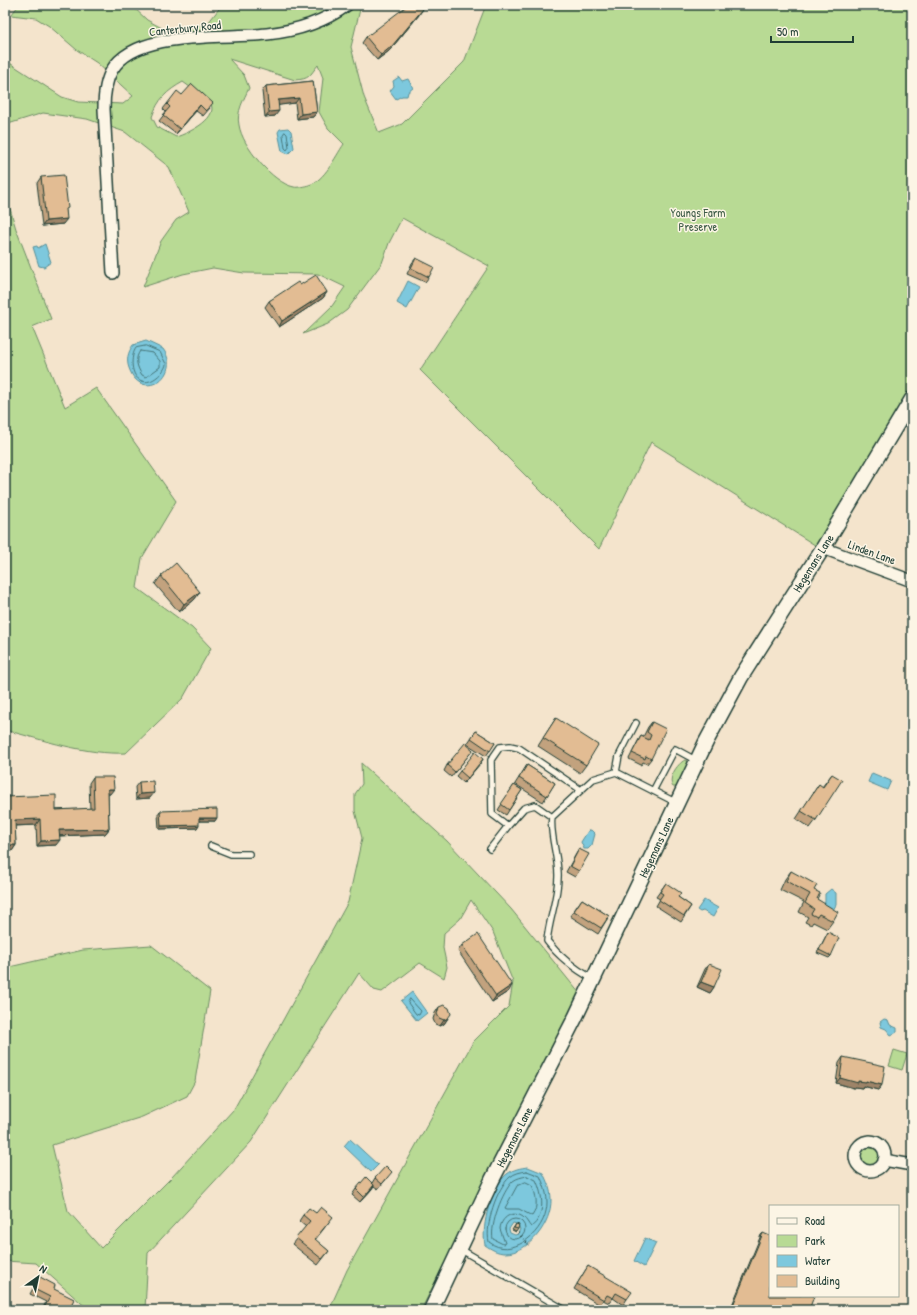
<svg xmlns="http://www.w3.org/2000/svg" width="917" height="1315" viewBox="0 0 917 1315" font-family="'Patrick Hand',sans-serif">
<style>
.green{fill:#b8da94;stroke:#6c8c64;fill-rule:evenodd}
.water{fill:#7dc8dd;stroke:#579099;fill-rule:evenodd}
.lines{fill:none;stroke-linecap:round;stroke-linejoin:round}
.shore{stroke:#457578;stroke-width:1}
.service-casing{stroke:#1f3d34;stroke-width:8}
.minor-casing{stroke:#1f3d34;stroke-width:14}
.tertiary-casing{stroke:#1f3d34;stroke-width:17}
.path{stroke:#1f3d34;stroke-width:2;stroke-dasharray:1 3;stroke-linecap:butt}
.service{stroke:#fcf5e5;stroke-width:5.5}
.minor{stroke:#fcf5e5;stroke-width:11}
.tertiary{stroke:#fcf5e5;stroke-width:14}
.wall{fill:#c2a27e;stroke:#1f3d34}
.shaded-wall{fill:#9e8467;stroke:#1f3d34}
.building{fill:#e2bc93;stroke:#1f3d34}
.labels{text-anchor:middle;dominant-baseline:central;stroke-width:3;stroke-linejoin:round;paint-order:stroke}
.street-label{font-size:12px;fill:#1f3d34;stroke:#fcf5e5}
.park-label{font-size:12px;fill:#3e5c47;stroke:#fcf5e5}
</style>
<rect width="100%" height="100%" fill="#f4e4cc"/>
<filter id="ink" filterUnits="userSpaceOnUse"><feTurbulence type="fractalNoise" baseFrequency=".025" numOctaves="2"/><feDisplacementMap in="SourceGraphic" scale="8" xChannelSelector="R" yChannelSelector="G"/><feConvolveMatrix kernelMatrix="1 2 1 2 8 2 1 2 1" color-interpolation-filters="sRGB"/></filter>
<g filter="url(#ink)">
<path class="green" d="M19,5H131L147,20L171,33L208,23L222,5H361L351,47L364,97L379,133L402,124L464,62L486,5H912V387L818,547L651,442L599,549L420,370L489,266L402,218L389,243L382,263L347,310L328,324L303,334L332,306L345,287L318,274L244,273L213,268L183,274L143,287L161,241L176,220L189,212L169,167L125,132L87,119L43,113L5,125V60L62,97L78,102L123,104L133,96L97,63L77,50L49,26L36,18L11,15ZM229,59L295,80C310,79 309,76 318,65L323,78L319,112L328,128L344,144C335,157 325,180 309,185C305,186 297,188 294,187C273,183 242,146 239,125C236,112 244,99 249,88L244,75ZM183,82L209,101C222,117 189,133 176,137L157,127L152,117C158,99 167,91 183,82Z
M5,192L16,229L51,319L32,327L65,407L96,388L176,501L142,558L137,588L192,628L211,648L183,698L126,753C86,755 44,740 5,730Z
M685,760L689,762L677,787H673C667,779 677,764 685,760Z
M361,763L447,841L511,909L580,994L421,1310H329L347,1270L473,1042L509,1006L513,982L493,932L471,900L460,919L444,933L443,948L447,967L444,978L420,963L382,992L374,990L359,973L251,1142L148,1253L145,1310H89L36,1263L5,1261V968L83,950L151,945L210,991L195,1081L187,1096L142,1117L52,1145L68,1211L101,1248L172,1177L234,1109L348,902L362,838L355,811V794L362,784Z
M894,1050L907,1054L902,1070L889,1066Z
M861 1157a9 9 0 1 1 18 0a9 9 0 1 1-18 0Z"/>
<path class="water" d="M399,77L402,81L408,79L413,88L408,92L407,96H402L396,99L390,91L394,86L393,81Z
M288,128L291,131L294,148L288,154L282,151L278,132L280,129Z
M45,244L51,262L44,267L39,266L33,247L37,246L38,248Z
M408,281L419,287L407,309L397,303Z
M146,341L163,349C183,375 141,404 129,368C126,360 128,352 133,345Z
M872,773L891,781L887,790L868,782Z
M591,830L595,834L592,845L588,849H584L581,842L588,831Z
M831,889L836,893V905L833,910L823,905L825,902V894Z
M704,900L718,908L713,917L703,911L700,912L697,910Z
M412,992L427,1013L417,1021L401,1001Z
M884,1019L888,1020L890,1025L897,1028V1032L891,1035L886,1029L881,1027L880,1022Z
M350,1139L378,1165L371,1172L344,1146Z
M528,1167L543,1173C547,1181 551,1190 551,1199C552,1223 529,1253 505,1253C497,1253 491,1249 485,1245C481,1226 491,1187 507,1174C514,1169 520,1168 528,1167ZM513,1223L517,1224L520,1229L518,1234L515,1235L510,1233L509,1229Z
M645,1238L656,1243L644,1267L634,1261Z"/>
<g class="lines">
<path class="shore" d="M285,132L287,134L289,147L287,150L285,148L283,135Z
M146,346L160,352L166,364C165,372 151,385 142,381C130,377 130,356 136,348Z
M140,351L153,353L160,361V367L146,377L142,375C137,367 134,359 140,351Z
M410,999L421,1011L419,1015L416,1014L408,1003Z
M527,1171L540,1176C545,1187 549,1199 546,1211C541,1235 511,1259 489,1242C485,1225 496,1189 510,1177C515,1173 520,1172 527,1171Z
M527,1176L536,1180C543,1195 546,1216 531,1227C528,1224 527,1220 523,1217C513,1210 501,1217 500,1229L505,1243L503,1244L493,1239C490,1225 502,1192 513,1181C517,1178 522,1177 527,1176Z
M526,1182L532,1185C536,1194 539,1207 532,1216L519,1209H507L505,1208L517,1186Z
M505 1229a10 10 0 1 1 20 0a10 10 0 1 1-20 0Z"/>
<defs>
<path id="service" d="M616,772L619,756L636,723
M653,791L675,749L697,761
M552,817L535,805L524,808L508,826L492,814L491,760L500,747L510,746L519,748L581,790
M211,846L231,854H249
M490,849L508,826
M593,979C575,969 560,958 547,941C549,919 558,898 558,877C559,859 549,833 552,817L593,779L616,772L677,803
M460,1249L565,1310"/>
<path id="minor" d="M113,273L104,109C104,97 105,82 112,70C136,29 225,39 267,34C295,31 324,22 347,5
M823,548L912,581
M855 1156a15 15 0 1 1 30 0a15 15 0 1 1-30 0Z
M884,1160L912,1165"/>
<path id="tertiary" d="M431,1310L492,1180L575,1018L706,742L741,677L823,548L912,399"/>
</defs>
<use href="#service" class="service-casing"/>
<use href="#minor" class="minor-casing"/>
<use href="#tertiary" class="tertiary-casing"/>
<path class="path" d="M518,1233L529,1245"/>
<use href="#service" class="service"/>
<use href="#minor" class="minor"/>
<use href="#tertiary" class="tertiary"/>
</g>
<path class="wall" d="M419,15L389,51L377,60L362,43L366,37Z
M313,81L317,112L313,117L297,119L295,103L278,105L275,116L265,117L262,91L266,86Z
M182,95L210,108L203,116L196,111L176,134L159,121L166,112L163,109L167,104Z
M41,177L66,211L63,224L42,226L37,183Z
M416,258L429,277L425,282L407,274L412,263Z
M300,285L327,292L323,298L279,327L265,307L269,301Z
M161,576L200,592L194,600L179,612L155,584Z
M556,718L586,765L580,773L538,746Z
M652,722L651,759L647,764L643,762L641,765L629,759L638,741L641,736L643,737L648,727Z
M476,731L495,743L486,756L467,744Z
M473,750L451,777L444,771L447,765Z
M483,759L464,783L456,776L460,771Z
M527,765L555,783L543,802L515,784Z
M832,774L816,820L810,828L796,819L819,784L822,787Z
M93,777L110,794H108L109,829L105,834L59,836L56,845L37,846L36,825L15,826L16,845L12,851H5V797L56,810L90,809L89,783Z
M139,782L150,798L136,799L135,787Z
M514,785L522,790L506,815L498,810Z
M160,811L215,821H199L197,828L159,829L158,814Z
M579,849V871L575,877L566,872L576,854Z
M791,871L814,890L817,899L833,921L827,929L813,922L811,925L805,922L808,917L799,912L804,902L780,890L785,879Z
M666,883L678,897L691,906L681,922L656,906L660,899L656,897Z
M582,899L609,916L598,934L570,916Z
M828,932L831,956L829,958L817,953Z
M462,945L509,991L492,1002L458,951Z
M709,964L714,987L710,993L697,987L705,969Z
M439,1007L448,1018L444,1024L440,1026L435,1024L433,1019L435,1013Z
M843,1057L882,1085L878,1090L863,1086L862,1088L855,1087L854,1088L836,1083L839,1063Z
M388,1177L378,1189L374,1186L371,1190L360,1202L352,1195L356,1189L372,1183L375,1178Z
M316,1213L329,1222L315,1240L329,1251L318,1265L292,1244L306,1227L299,1221L303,1215Z
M516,1224L518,1229L516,1232L512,1230Z
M763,1233L809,1310H730L761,1235Z
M588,1266L627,1299L623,1305L613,1298L609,1303L603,1300L600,1305L574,1289Z
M40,1277L54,1289L69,1310H42L46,1302L30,1294L36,1283Z"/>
<path class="shaded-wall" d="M423,9L419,15L389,51L377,60L381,55Z
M299,98L295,103L274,106L278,100Z
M200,105L196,111L176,134L180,129Z
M279,111L275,116L265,117L269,112Z
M317,112L313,117L297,119L301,114Z
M67,219L63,224L42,226L46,221Z
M327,292L323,298L279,327L282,321Z
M200,592L194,600L179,612L184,604Z
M483,759L480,764L464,783L468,778Z
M108,789H114L110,794H104Z
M154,793L150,798L136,799L140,794Z
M199,818H217L215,821H197Z
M40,819L36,825L11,826L15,820Z
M199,825L197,828L159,829L161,826Z
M109,829L105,834L55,836L59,830Z
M60,840L56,845L37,846L41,841Z
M5,845H16L12,851H5Z
M701,982L714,987L710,993L697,987Z
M512,985L509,991L492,1002L496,996Z
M448,1018L444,1024L440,1026L444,1020Z
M840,1078L858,1081H866L882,1085L878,1090L863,1086L862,1088L855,1087L854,1088L836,1083Z
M374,1185L371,1190L360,1202L364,1197Z"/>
<path class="building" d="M408,5H420L423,9L392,46L381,55L366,37Z
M313,81L317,112L301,114L299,98L278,100L279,111L269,112L266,86Z
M192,84L213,103L206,111L200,105L180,129L163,115L170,107L167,104L177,91L182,95Z
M64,175L68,208L66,209L67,219L46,221L41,177Z
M416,258L434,267L429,277L411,268Z
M316,275L327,292L282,321L269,301L298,282L300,285Z
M176,563L200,592L184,604L161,576Z
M556,718L598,745L586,765L543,738Z
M652,722L666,729L651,759L646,756L645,759L632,753L641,736L649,740L651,735L647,732Z
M476,731L495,743L490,751L471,738Z
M465,743L473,750L455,772L447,765Z
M475,752L483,759L468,778L460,771Z
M527,765L555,783L547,796L519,778Z
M832,774L842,780L816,820L801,811L819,784L823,787Z
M93,777H113L114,789H108L109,829L59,830L60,840L41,841L40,819L15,820L16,845H5V797L56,795V810L94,808Z
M153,781L154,793L140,794L139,782Z
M514,785L522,790L509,810L501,804Z
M217,809V818H199V825L161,826L160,811Z
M579,849L589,854L579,871L570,866Z
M791,871L817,885L814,890L820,893L817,899L838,912L833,921L819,914L817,917L811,914L814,909L805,903L810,894L786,881Z
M666,883L681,893L678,897L691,906L684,916L659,900L663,894L660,892Z
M582,899L609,916L601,928L574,911Z
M828,932L839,938L831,956L819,950Z
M478,934L512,985L496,996L462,945Z
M709,964L722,969L714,987L701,982Z
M444,1005L449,1008L451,1014L448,1018L444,1020L439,1018L437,1014L439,1007Z
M843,1057L885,1066L882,1085L866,1081V1082L858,1081V1083L840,1078Z
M386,1166L392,1172L382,1184L375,1178Z
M366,1177L374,1185L364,1197L356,1189Z
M321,1207L333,1217L315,1239L329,1251L322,1259L296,1238L310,1221L303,1215L309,1208L316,1213Z
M516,1224L519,1225L518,1229L514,1228Z
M763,1233L770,1236V1296H814L809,1310H731Z
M588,1266L632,1292L627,1299L616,1293L613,1298L607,1295L604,1300L577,1284Z
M40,1277L55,1285L54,1289L74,1299L69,1310H43L50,1297L34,1289Z"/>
</g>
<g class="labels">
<g class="street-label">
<text transform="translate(185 28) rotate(-6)">Canterbury Road</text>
<text transform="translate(872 552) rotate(20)">Linden Lane</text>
<text transform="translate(813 563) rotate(-58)">Hegemans Lane</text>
<text transform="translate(656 847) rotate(-65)">Hegemans Lane</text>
<text transform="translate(514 1137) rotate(-63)">Hegemans Lane</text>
</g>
<g class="park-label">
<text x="698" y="212">Youngs Farm<tspan x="698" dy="14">Preserve</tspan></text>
</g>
</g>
<rect width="917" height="1315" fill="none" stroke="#fcf5e5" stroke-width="20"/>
<rect x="10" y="10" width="897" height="1295" fill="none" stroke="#1f3d34" stroke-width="1.5" filter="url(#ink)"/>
<rect x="769" y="1205" width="130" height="92" fill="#fcf5e5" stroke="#a4ab9e"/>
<rect x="777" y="1218" width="20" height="6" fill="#fcf5e5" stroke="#a4ab9e"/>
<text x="805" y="1225" font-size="12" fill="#1f3d34">Road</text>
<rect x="777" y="1235" width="20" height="12" fill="#b8da94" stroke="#a4ab9e"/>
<text x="805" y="1245" font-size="12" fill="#1f3d34">Park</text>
<rect x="777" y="1255" width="20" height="12" fill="#7dc8dd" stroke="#a4ab9e"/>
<text x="805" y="1265" font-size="12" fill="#1f3d34">Water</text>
<rect x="777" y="1275" width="20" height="12" fill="#e2bc93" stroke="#a4ab9e"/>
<text x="805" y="1285" font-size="12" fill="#1f3d34">Building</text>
<g transform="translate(38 1277) rotate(33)" stroke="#fcf5e5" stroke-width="3" paint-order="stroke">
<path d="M0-3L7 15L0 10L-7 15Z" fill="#1f3d34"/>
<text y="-6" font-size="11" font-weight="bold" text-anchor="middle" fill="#1f3d34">N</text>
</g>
<path d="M771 36v6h82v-6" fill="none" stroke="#1f3d34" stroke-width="2"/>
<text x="777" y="36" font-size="12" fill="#1f3d34" stroke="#fcf5e5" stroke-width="3" paint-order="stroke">50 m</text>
</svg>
